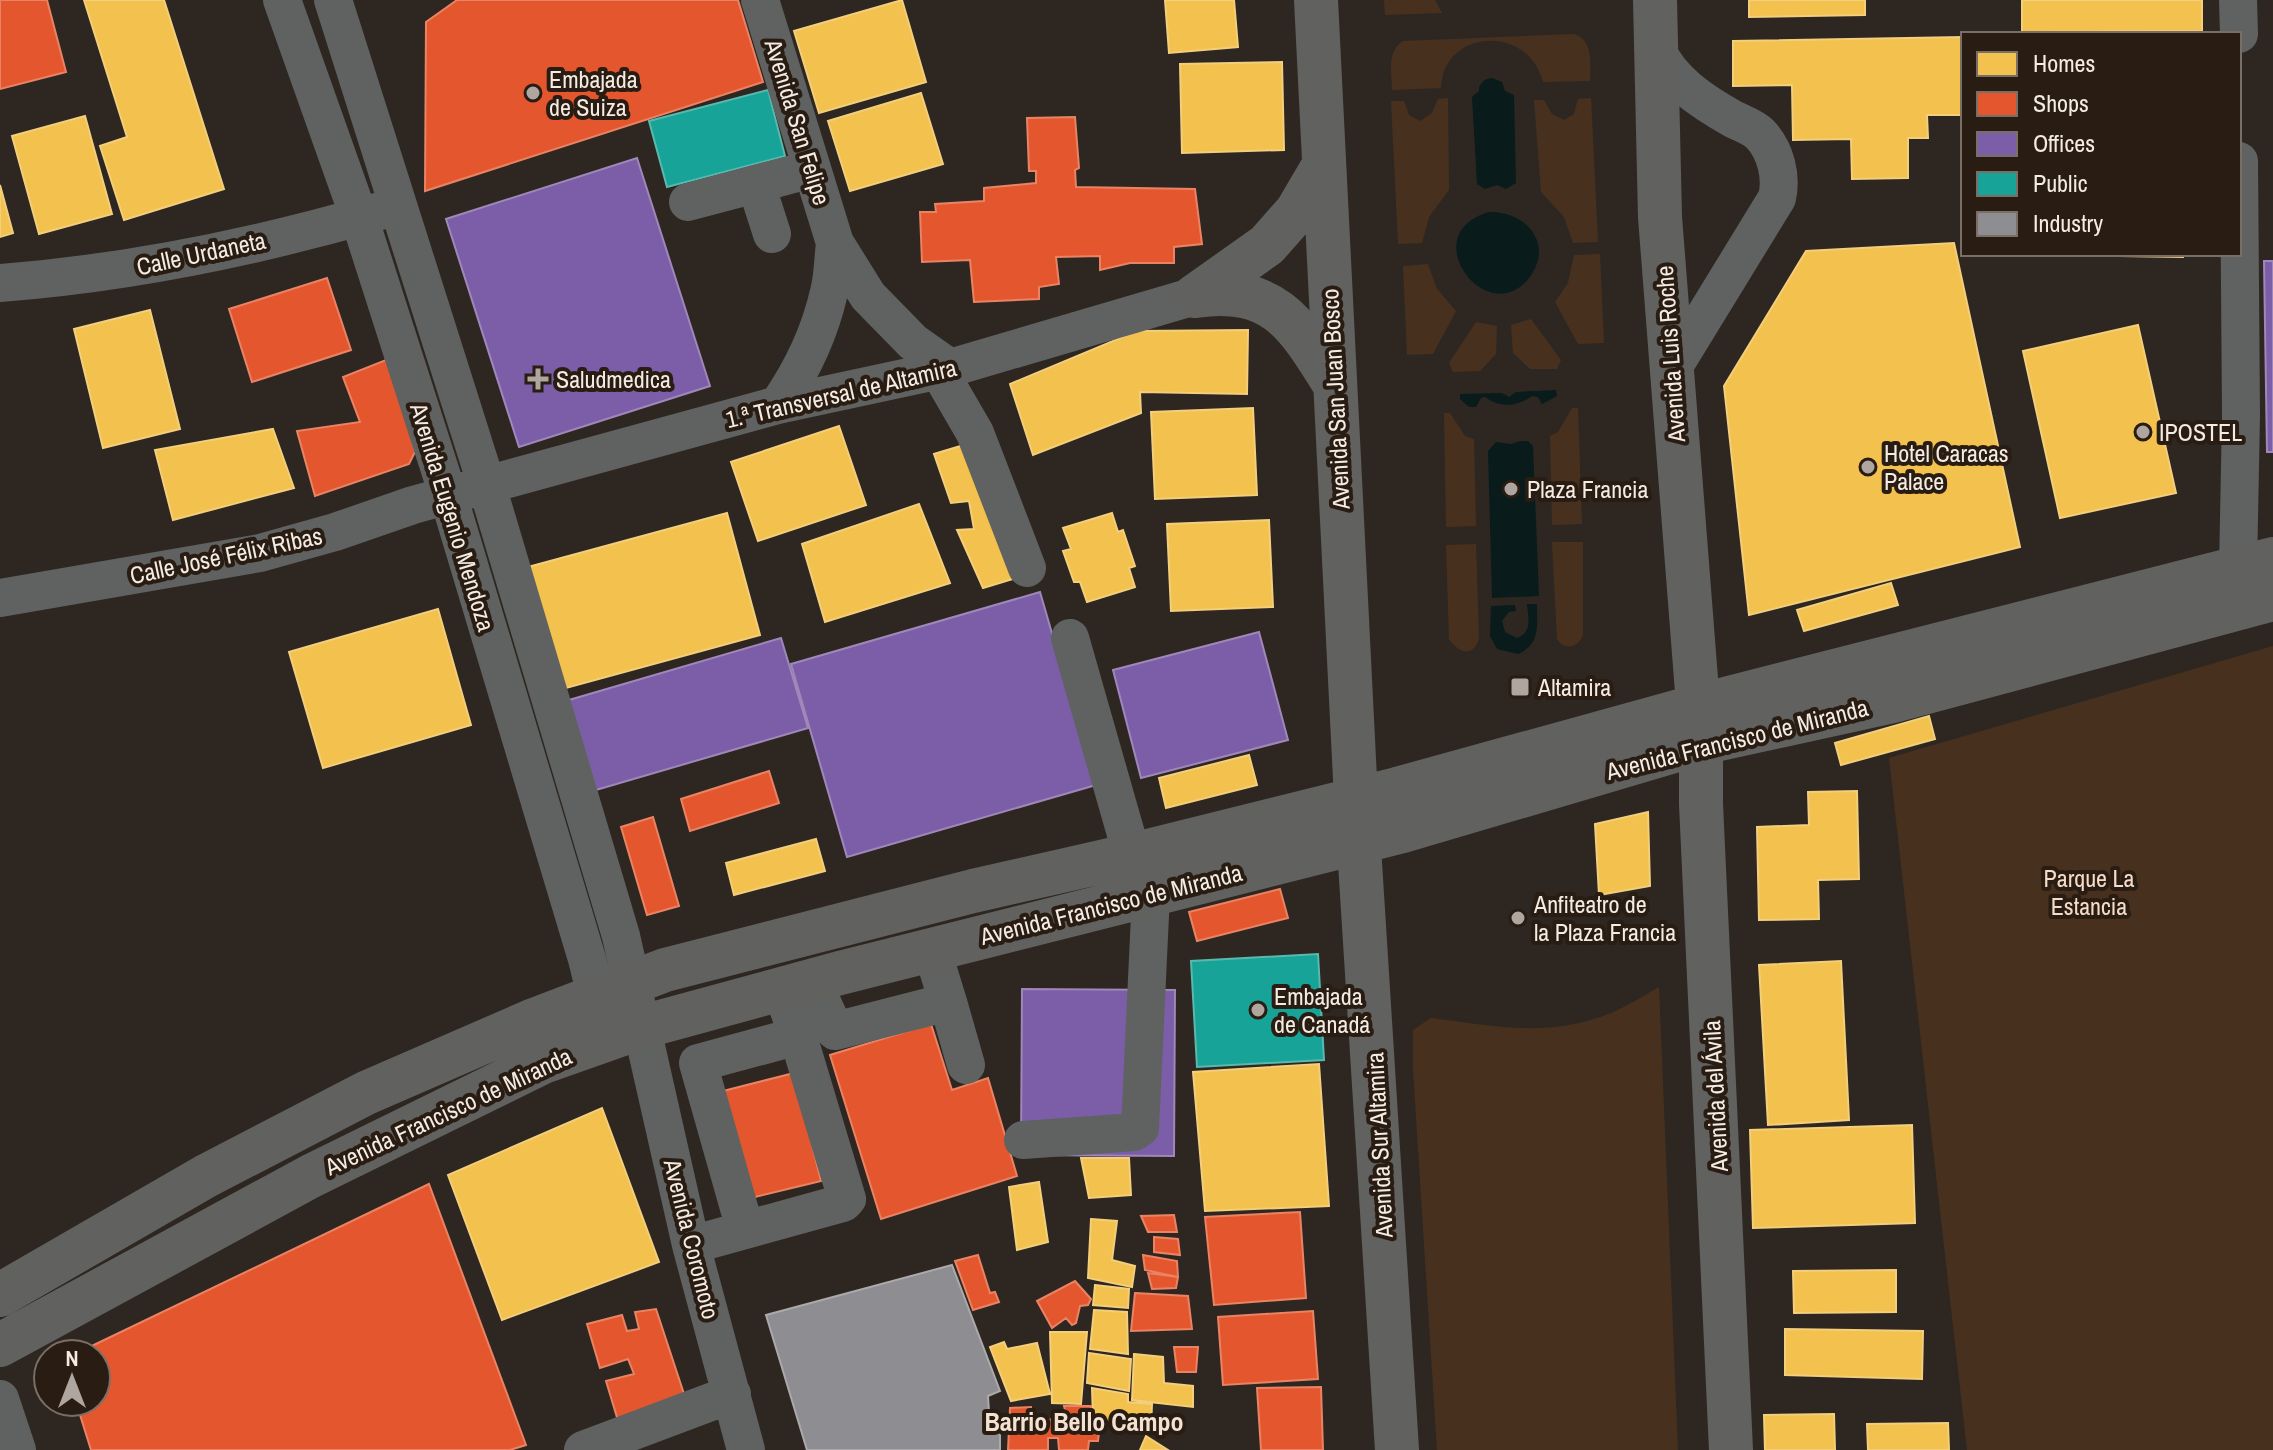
<svg xmlns="http://www.w3.org/2000/svg" width="2273" height="1450" viewBox="0 0 2273 1450" font-family="'Archivo Narrow',sans-serif">
<style>
.green{fill:#47311e}
.water{fill:#091b1a}
.homes{fill:#f2c14e;stroke:#f3ce7b;stroke-width:2}
.shops{fill:#e4572e;stroke:#e98364;stroke-width:2}
.offices{fill:#7b5ea7;stroke:#9f88b9;stroke-width:2}
.public{fill:#17a398;stroke:#59b9ae;stroke-width:2}
.industry{fill:#8d8d92;stroke:#aca9aa;stroke-width:2}
.lines{fill:none;stroke-linecap:round;stroke-linejoin:round}
.minor{stroke:#5f6260;stroke-width:38}
.major{stroke:#61625f;stroke-width:44}
.poi-dot{fill:#afa69f;stroke:#291c12;stroke-width:3}
.labels{text-anchor:middle;dominant-baseline:central;stroke-width:8;stroke-linejoin:round;paint-order:stroke}
.poi-label{font-size:24px;fill:#f4ebe3;stroke:#291c12;text-anchor:start}
.street-label{font-size:24px;fill:#f4ebe3;stroke:#291c12}
.park-label{font-size:24px;fill:#f6dcc8;stroke:#291c12}
.neighbourhood-label{font-size:26px;font-weight:bold;fill:#f3e1d2;stroke:#291c12}
</style>
<rect width="100%" height="100%" fill="#2e2721"/>
<path class="green" d="M1384,0H1435L1442,13L1385,15Z
M1574,34C1594,41 1590,63 1590,81L1543,82C1529,24 1443,28 1441,88L1392,90C1392,72 1386,52 1403,41Z
M1448,98L1449,190L1429,217L1422,243L1398,244L1391,101H1404L1409,115L1420,121L1432,113L1438,99Z
M1591,98L1598,242L1573,243L1564,217L1541,192L1534,100H1544L1552,114L1564,120L1574,114L1578,99Z
M1600,254L1604,343L1578,344L1555,302L1568,283L1574,255Z
M1428,264L1437,289L1456,311L1433,354L1407,355L1403,266Z
M1531,319L1561,360L1557,369H1530L1513,353L1511,325Z
M1476,322L1497,326L1496,354L1480,371L1453,372L1449,363Z
M1572,408H1578L1582,524L1552,525L1550,436L1558,432Z
M1444,413H1450L1465,436L1474,439L1476,526L1446,527Z
M1552,542H1583V635C1578,648 1565,651 1557,639Z
M1476,544L1479,639C1472,659 1458,652 1449,639L1446,545Z
M2273,646V1450H1967L1889,758Z
M1659,987L1678,1450H1437L1413,1069V1030L1431,1018C1495,1026 1546,1038 1609,1014C1626,1007 1643,996 1659,987Z"/>
<path class="water" d="M1492,78L1502,82L1505,91L1514,95L1516,183L1506,189L1497,185L1485,189L1477,184L1472,97L1479,91V87L1484,80Z
M1489,212C1522,210 1552,240 1533,272C1494,338 1410,235 1489,212Z
M1556,390L1557,396L1542,404L1538,397L1532,396C1517,407 1500,408 1485,397L1481,398L1476,407H1469L1460,399V394L1502,393L1509,397L1516,392Z
M1520,441H1528L1533,446L1539,596L1492,598L1488,451L1496,442L1511,444Z
M1527,604H1537C1537,625 1541,644 1518,654L1497,649L1490,636L1491,606L1515,605L1516,611L1509,612L1502,621L1505,632L1517,638C1533,632 1528,618 1527,604Z"/>
<path class="homes" d="M84,0H164L224,189L124,220L100,146L127,137Z
M902,0L926,82L819,113L794,31Z
M1165,0H1234L1238,47L1169,53Z
M1749,0H1865V15L1749,17Z
M2022,0H2202V31L2022,32Z
M1963,37V115H1927L1928,138H1908V178L1852,179L1851,139L1793,140L1792,85L1733,86V41Z
M1282,62L1284,150L1182,153L1180,64Z
M921,93L943,164L850,191L828,121Z
M85,116L112,214L39,234L12,136Z
M0,185L13,233L0,237Z
M1954,243L2020,547L1749,615L1724,386L1806,251Z
M2120,254H2183V257L2120,256Z
M150,310L180,429L103,448L74,329Z
M2138,325L2176,493L2060,518L2023,351Z
M1248,330L1247,394L1140,392L1141,413L1033,455L1010,384L1137,331Z
M1253,408L1257,495L1155,499L1151,412Z
M839,426L866,505L758,541L731,462Z
M273,429L294,488L173,520L155,450Z
M977,441L1026,575L983,588L957,530L974,529L969,501L951,503L934,454Z
M919,504L950,583L825,622L802,544Z
M727,513L760,635L562,689L528,567Z
M1112,513L1118,532L1123,530L1135,566L1129,568L1135,587L1087,602L1080,582H1074L1063,551L1071,549L1063,528Z
M1269,520L1273,607L1171,611L1167,524Z
M1891,583L1898,605L1804,631L1797,610Z
M438,609L471,725L323,768L289,652Z
M1929,716L1935,739L1841,765L1835,743Z
M1249,755L1257,785L1166,808L1159,778Z
M1857,791L1859,879L1818,880L1819,919L1759,920L1757,827L1809,825L1808,792Z
M1648,812L1650,886L1599,895L1595,824Z
M816,839L825,871L734,895L726,863Z
M1841,961L1849,1120L1768,1125L1759,965Z
M1319,1064L1329,1206L1205,1211L1193,1072Z
M602,1108L659,1262L502,1320L448,1175Z
M1912,1125L1915,1223L1753,1228L1750,1130Z
M1081,1158H1129L1131,1195L1089,1198Z
M1039,1182L1048,1242L1017,1250L1009,1187Z
M1091,1219L1117,1221L1112,1260L1135,1266L1132,1287L1088,1278Z
M1896,1270V1312L1794,1313L1793,1271Z
M1095,1285L1129,1289L1128,1308L1093,1305Z
M1094,1310L1127,1312L1128,1354L1090,1349Z
M1785,1329L1923,1331L1922,1379L1785,1375Z
M1050,1332H1087L1081,1404L1052,1403Z
M1004,1342L1007,1349L1037,1343L1050,1394L1011,1401L990,1347Z
M1089,1353L1131,1359L1129,1391L1087,1383Z
M1134,1354L1163,1357L1164,1383L1193,1386V1407L1132,1400Z
M1092,1388L1128,1394V1402L1152,1404L1151,1427L1093,1418Z
M1834,1414L1835,1450H1765L1764,1415Z
M1948,1423L1949,1450H1868L1867,1424Z
M1146,1436L1168,1450H1140Z"/>
<path class="shops" d="M0,0H47L66,72L0,89Z
M457,0H738L763,82L425,191L426,22Z
M1075,117L1079,168L1075,170L1076,187L1195,189L1202,244L1174,247V263H1130L1100,270V256L1056,257L1059,284L1039,287V299L974,302L970,260L922,262L920,212H936L935,204L984,201V188L1036,183V171H1029L1027,118Z
M327,278L351,350L252,382L229,309Z
M391,358L415,452L409,464L315,496L297,431L360,422L343,377Z
M769,771L779,803L690,831L681,799Z
M653,817L679,906L647,915L621,827Z
M1280,889L1288,918L1197,941L1189,912Z
M931,1024L952,1090L988,1078L1017,1176L881,1219L830,1055Z
M794,1073L821,1181L751,1198L723,1091Z
M429,1184L526,1445L510,1450H91L76,1402H96V1354H75Z
M1300,1212L1306,1298L1214,1305L1205,1217Z
M1174,1215L1177,1232H1148L1141,1216Z
M1154,1237L1178,1239L1180,1255L1154,1252Z
M978,1255L990,1293L995,1292L999,1302L973,1310L955,1261Z
M1143,1255L1177,1261L1178,1277L1145,1270Z
M1148,1273L1178,1277L1176,1288L1152,1289Z
M1075,1281L1091,1299L1088,1305L1080,1306L1076,1323L1072,1325L1066,1318L1052,1328L1037,1301Z
M1135,1293L1188,1296L1192,1329L1131,1331Z
M656,1309L688,1406L619,1424L606,1381L634,1374L628,1359L600,1368L587,1324L622,1315L627,1331L639,1329L635,1312Z
M1313,1311L1318,1379L1223,1385L1218,1317Z
M1174,1347H1198L1196,1372H1177Z
M1321,1387L1323,1450H1261L1257,1388Z
M1064,1406H1091V1425L1100,1423L1098,1441H1089L1088,1450H1059L1058,1438H1048V1450H1008L1010,1408L1031,1407L1033,1421L1067,1418Z"/>
<path class="offices" d="M637,158L710,386L519,447L446,219Z
M2264,261H2273V452H2267Z
M1040,592L1096,785L847,857L791,664Z
M1259,632L1288,740L1141,778L1113,670Z
M781,638L808,728L596,790L569,700Z
M1022,989L1175,990L1174,1156L1021,1155Z"/>
<path class="public" d="M768,90L785,156L667,187L649,121Z
M1318,954L1324,1060L1197,1067L1191,961Z"/>
<path class="industry" d="M952,1265L1000,1391L988,1396L990,1428L1000,1427V1450H807L766,1315Z"/>
<g class="lines">
<path class="minor" d="M282,0L359,217L448,495L587,959L603,1024
M333,0L487,486L621,936L691,1245L746,1450
M760,0L835,243L868,296L913,342L950,368
M2238,0L2239,34
M1656,48C1670,81 1703,102 1733,119C1741,123 1753,127 1760,134C1776,151 1782,177 1777,198L1671,371
M756,184L772,234
M688,202L812,169
M0,283C129,273 256,247 380,211
M939,371L975,433L1027,568
M778,405C801,372 820,332 829,292C833,277 833,259 835,243
M2238,570L2241,415L2239,161
M0,598L260,553L335,532L413,505L778,405L950,368L1195,296
M1070,638L1132,855
M812,980L835,1031L948,1002L932,950
M948,1002L966,1065
M1023,1140L1134,1132L1140,1128L1151,894
M745,1229L698,1063L798,1036
M691,1245L843,1203L847,1199L798,1036L781,988
M0,1399L17,1450
M583,1450L732,1394"/>
<path class="major" d="M1316,0L1356,799L1397,1450
M1655,0L1660,217L1701,743V804L1731,1450
M1195,296L1267,245L1297,211L1324,165
M1195,296C1273,285 1295,321 1333,382
M0,1295L206,1176L366,1093L534,1020L665,970L973,891L1132,855L1397,789L1698,706L2273,559
M0,1345L311,1176L543,1062L642,1027L840,973L1403,831L1701,743L1893,701L2273,599"/>
</g>
<g class="poi-dot">
<circle cx="533" cy="93" r="8"/>
<path d="M534 367h8v8h8v8h-8v8h-8v-8h-8v-8h8z"/>
<circle cx="2143" cy="432" r="8"/>
<circle cx="1868" cy="467" r="8"/>
<circle cx="1511" cy="489" r="8"/>
<rect x="1510" y="677" width="20" height="20" rx="4"/>
<circle cx="1518" cy="918" r="8"/>
<circle cx="1258" cy="1010" r="8"/>
</g>
<g class="labels">
<g class="poi-label">
<text x="549" y="79">Embajada<tspan x="549" dy="28">de Suiza</tspan></text>
<text x="556" y="379">Saludmedica</text>
<text x="2159" y="432">IPOSTEL</text>
<text x="1884" y="453">Hotel Caracas<tspan x="1884" dy="28">Palace</tspan></text>
<text x="1527" y="489">Plaza Francia</text>
<text x="1538" y="687">Altamira</text>
<text x="1534" y="904">Anfiteatro de<tspan x="1534" dy="28">la Plaza Francia</tspan></text>
<text x="1274" y="996">Embajada<tspan x="1274" dy="28">de Canadá</tspan></text>
</g>
<g class="street-label">
<text transform="translate(798 122) rotate(73)">Avenida San Felipe</text>
<text transform="translate(201 253) rotate(-12)">Calle Urdaneta</text>
<text transform="translate(1670 354) rotate(-94)">Avenida Luis Roche</text>
<text transform="translate(841 393) rotate(-13)">1.ª Transversal de Altamira</text>
<text transform="translate(1335 399) rotate(-93)">Avenida San Juan Bosco</text>
<text transform="translate(453 517) rotate(73)">Avenida Eugenio Mendoza</text>
<text transform="translate(226 555) rotate(-12)">Calle José Félix Ribas</text>
<text transform="translate(1737 739) rotate(-14)">Avenida Francisco de Miranda</text>
<text transform="translate(1111 904) rotate(-14)">Avenida Francisco de Miranda</text>
<text transform="translate(1715 1096) rotate(-93)">Avenida del Ávila</text>
<text transform="translate(448 1111) rotate(-25)">Avenida Francisco de Miranda</text>
<text transform="translate(1379 1145) rotate(-93)">Avenida Sur Altamira</text>
<text transform="translate(692 1239) rotate(76)">Avenida Coromoto</text>
</g>
<g class="park-label">
<text x="2089" y="878">Parque La<tspan x="2089" dy="28">Estancia</tspan></text>
</g>
<g class="neighbourhood-label">
<text x="1084" y="1421">Barrio Bello Campo</text>
</g>
</g>
<rect x="1961" y="32" width="280" height="224" fill="#291c12" stroke="#7a6f66" stroke-width="2"/>
<rect x="1977" y="52" width="40" height="24" fill="#f2c14e" stroke="#7a6f66" stroke-width="2"/>
<text x="2033" y="72" font-size="24" fill="#f4ebe3">Homes</text>
<rect x="1977" y="92" width="40" height="24" fill="#e4572e" stroke="#7a6f66" stroke-width="2"/>
<text x="2033" y="112" font-size="24" fill="#f4ebe3">Shops</text>
<rect x="1977" y="132" width="40" height="24" fill="#7b5ea7" stroke="#7a6f66" stroke-width="2"/>
<text x="2033" y="152" font-size="24" fill="#f4ebe3">Offices</text>
<rect x="1977" y="172" width="40" height="24" fill="#17a398" stroke="#7a6f66" stroke-width="2"/>
<text x="2033" y="192" font-size="24" fill="#f4ebe3">Public</text>
<rect x="1977" y="212" width="40" height="24" fill="#8d8d92" stroke="#7a6f66" stroke-width="2"/>
<text x="2033" y="232" font-size="24" fill="#f4ebe3">Industry</text>
<g transform="translate(72 1378)"><circle r="38" fill="#291c12" stroke="#7a6f66" stroke-width="2"/>
<path d="M0-6L14 30L0 20L-14 30Z" fill="#afa69f"/>
<text y="-12" font-size="22" font-weight="bold" text-anchor="middle" fill="#f4ebe3">N</text>
</g>
</svg>
